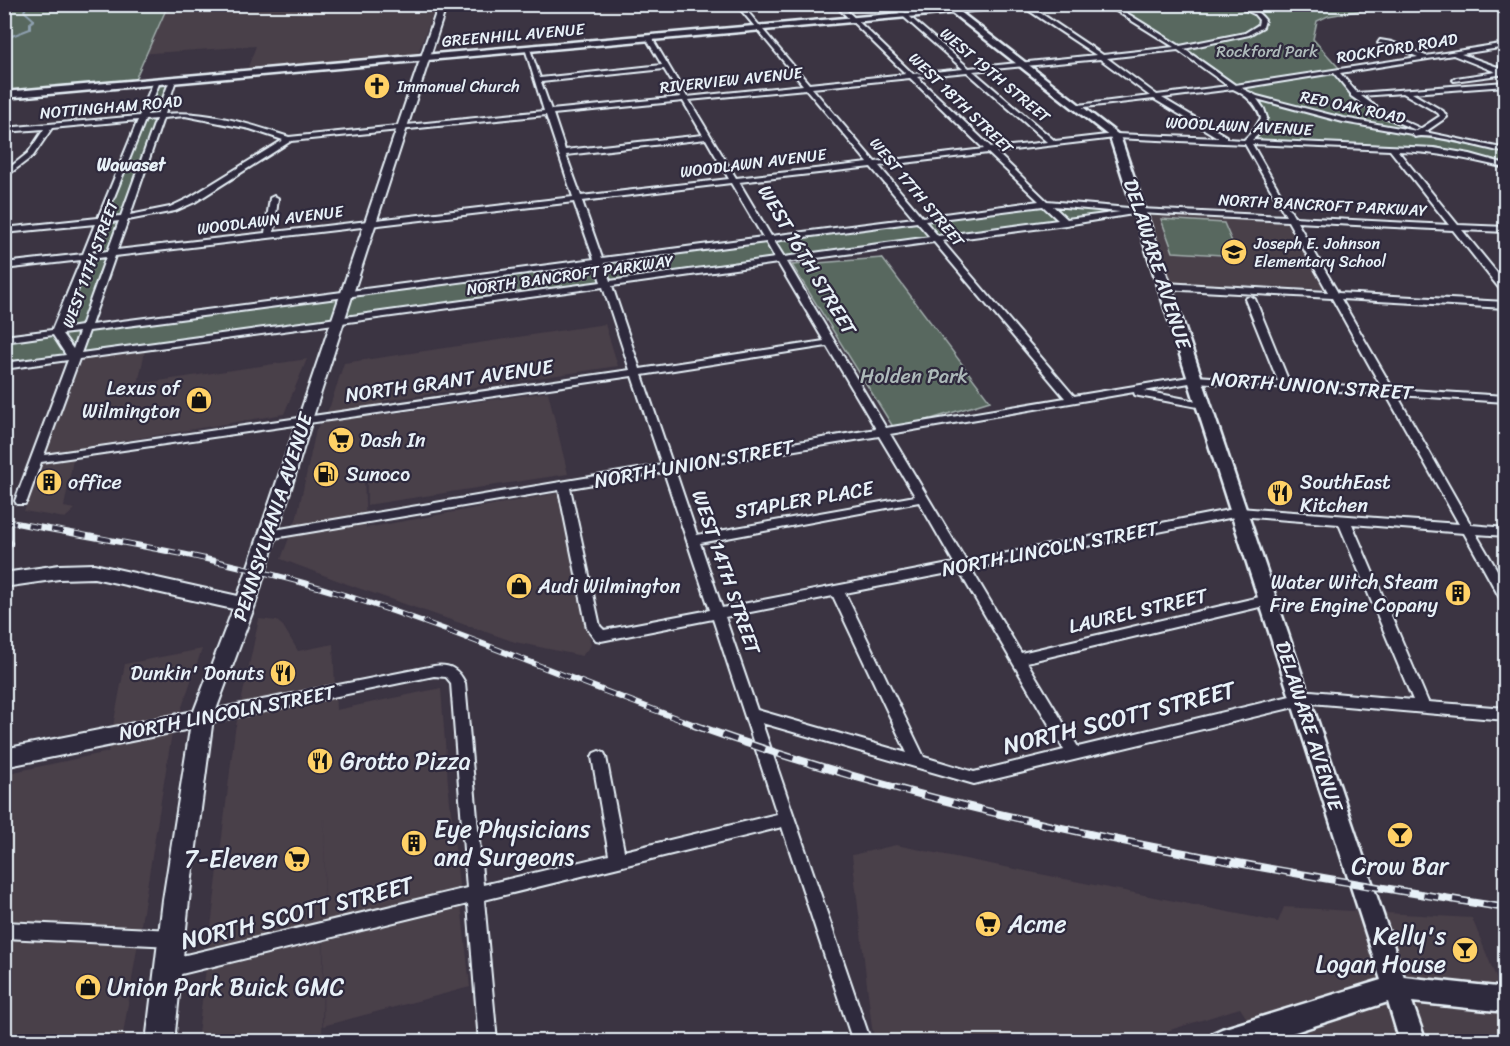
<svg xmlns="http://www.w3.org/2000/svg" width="1510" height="1046" viewBox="0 0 1510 1046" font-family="Sriracha,sans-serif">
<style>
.built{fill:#493f49}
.green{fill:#58675e;stroke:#a0acab;stroke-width:1.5}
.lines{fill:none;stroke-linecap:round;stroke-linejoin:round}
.stream{stroke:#8d9fae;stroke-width:2}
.street-casing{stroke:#e8f1f8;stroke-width:4}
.secondary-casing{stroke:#e8f1f8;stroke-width:5}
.primary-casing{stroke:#e8f1f8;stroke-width:4}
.street{fill:#2f2a3d;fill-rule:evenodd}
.secondary{fill:#2f2a3d;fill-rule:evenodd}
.primary{fill:#2f2a3d;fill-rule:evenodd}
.rail-far1-casing{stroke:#e8f1f8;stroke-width:6}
.rail-casing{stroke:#e8f1f8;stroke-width:8}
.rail-far1{stroke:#2f2a3d;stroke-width:4;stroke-dasharray:12;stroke-linecap:butt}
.rail{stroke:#2f2a3d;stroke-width:5;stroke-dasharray:15;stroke-linecap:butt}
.labels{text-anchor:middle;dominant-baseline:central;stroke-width:4.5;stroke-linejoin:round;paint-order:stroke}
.far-street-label{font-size:16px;fill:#e8f1f8;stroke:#2f2a3d}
.far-park-label{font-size:16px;fill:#aebaba;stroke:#2f2a3d}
.far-poi-label{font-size:16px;fill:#e8f1f8;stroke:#2f2a3d;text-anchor:start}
.far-neighbourhood-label{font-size:18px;font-weight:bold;fill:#e8f1f8;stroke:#2f2a3d}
.street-label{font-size:20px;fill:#e8f1f8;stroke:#2f2a3d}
.park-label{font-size:20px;fill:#aebaba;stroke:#2f2a3d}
.poi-label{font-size:20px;fill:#e8f1f8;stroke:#2f2a3d;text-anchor:start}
.near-street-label{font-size:24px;fill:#e8f1f8;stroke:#2f2a3d}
.near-poi-label{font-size:24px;fill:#e8f1f8;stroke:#2f2a3d;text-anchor:start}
</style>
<rect width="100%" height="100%" fill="#3b3442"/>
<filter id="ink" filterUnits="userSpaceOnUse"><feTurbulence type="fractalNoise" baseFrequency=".0167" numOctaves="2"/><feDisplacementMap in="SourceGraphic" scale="12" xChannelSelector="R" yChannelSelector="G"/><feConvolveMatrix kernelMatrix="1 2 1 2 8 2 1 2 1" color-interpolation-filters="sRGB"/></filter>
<g filter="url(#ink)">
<path class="built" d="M158,5H436L417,56L246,72L256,46L123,55Z
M1149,215L1290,222L1326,289L1171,282Z
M605,324L618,366L383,401L381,415L548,392L568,474L367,505V469L364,476L366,528L559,493L591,645L582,656L515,642L355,587L281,559L297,517L316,430L330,406L344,363Z
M145,351L138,384L307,359L284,414L75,449L64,507L75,509L65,518L24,511L81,360Z
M259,619L277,621L283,626L298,651L333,644L336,710L441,688L448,783L470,987L323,1026L325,811L322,1041L197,1042L235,730Z
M202,649L171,739L122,1041H5L4,774L108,752L125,664Z
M896,845L1278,922L1284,907L1472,918L1505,1000V1041H1261L1240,1008L1135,1041H876L872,1028L852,855Z"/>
<path class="green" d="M4,5H168L133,84L5,95Z
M1107,5H1394L1328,16L1317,21L1313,39L1339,68L1336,71L1353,95L1404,124L1420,130L1417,133L1505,151V166L1460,154L1247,141L1263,121L1255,100L1174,46Z
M173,80L85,328L1044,203L1101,206L1132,214L5,366L4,339L56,332L157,81Z
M1161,219L1224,223L1238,256L1173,252Z
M882,258L990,401L895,430L792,265Z"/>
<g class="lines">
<path class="stream" d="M4,39L30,29V23L34,20L24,11L28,4"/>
<defs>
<path id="street" d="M736,4H741L809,84L906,74L834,4H840L913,74L963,69L889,4H895L969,68L1096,55L1022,6L953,13L950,11L1001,4H1027L1103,55L1174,47L1105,4H1112L1180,46L1245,33L1258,25L1259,20L1254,14L1233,4C1246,4 1257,10 1265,20L1263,27L1249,35L1184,49L1235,85L1418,57L1389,45L1378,43L1380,40L1392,42L1426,56L1506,43V47L1461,54L1506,70V74L1454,81L1453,80L1456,78L1496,72L1453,55L1340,73L1357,93L1506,82V86L1412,93L1443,111L1447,117L1425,132L1506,149V153C1488,149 1428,132 1415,137L1412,134L1343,122L1257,99L1264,109L1267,118L1260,133L1252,140L1434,148L1470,154L1506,164V168C1469,159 1435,152 1398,151L1458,225L1506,227V232L1462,230L1506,284V294L1503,293L1453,230L1297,222L1338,293L1506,302V308L1341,299L1393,389L1506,396V402L1397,395L1471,525L1506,528V536L1476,534L1506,585V602L1501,600L1464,533L1352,524L1428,702L1506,708V720L1311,703L974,784L762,723L871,1042H853L782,827L484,900L497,1042H479L468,904L169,977L163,974L160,968L163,962L169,959L467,888L451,683L446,677L434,676L202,724L197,722L195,718L197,714L202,712L434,666C450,664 458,669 465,683L483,885L609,855L592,757L594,753L599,751L604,753L606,757L624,851L777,814L713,619L601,641L596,640L587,628L559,490L268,539L262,535L268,531L662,465L632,376L41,462L27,501L25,504H17L15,501L68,360L4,369V363L66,355L53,335L4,342V336L52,330L81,260L4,269V263L83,254L95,224L4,233V228L98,218L138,120L52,128L33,156L4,178V172L28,153L44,129L4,132V128L139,116L154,81L157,79L160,81L147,115L157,114L170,80L173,78L176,80L165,114C206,110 250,124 289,137L544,111L525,48L530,49L540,78L662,65L646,38L649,36L652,38L687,97L803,85ZM1178,50L1228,86L1157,95L1107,58ZM1100,59L1150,96L1078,105L1076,106V108L1154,99L1219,138L1115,134L1055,141L973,71ZM664,69L681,97L551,110L541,82ZM967,72L1047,142L992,148L917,77ZM1334,73L1351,94V96L1377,114L1416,130L1420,128L1382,111L1361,96L1403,93L1438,113L1440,116L1417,131L1343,118L1257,96L1241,88ZM910,78L984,149L875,162L812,88ZM806,89L868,163L736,178L689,100ZM1233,89C1246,95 1256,103 1261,118L1254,130L1244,140L1226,139V136L1162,98ZM683,101L703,135L565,150L553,114ZM546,115L573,197L274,232L278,198L274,196L270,198L265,233L117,250L128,220L175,211L195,202L291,141ZM185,116L250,129L283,140L189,198L170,207L130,215L163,118ZM156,119L121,216L106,217L145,120ZM1115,138L1245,144L1286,216L1140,209L1047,201L996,152ZM706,139L729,179L581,196L566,155ZM1252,144L1390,150L1449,225L1294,217ZM988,153L1039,201L922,217L879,166ZM871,167L914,218L771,236L739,182ZM731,183L763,237L602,258L582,201ZM574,202L594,259L91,325L115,256ZM1043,206L1058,220L938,236L925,221ZM1053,206L1120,212L1067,219ZM1139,213L1288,221L1328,292L1164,283L1159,286L1164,289L1332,298L1382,388L1289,382L1255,299L1250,296L1245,299L1278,381L1195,376L1074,396L942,241L1066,225ZM119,221L108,251L92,253L104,223ZM917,222L930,237L784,257L774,241ZM766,242L775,258L610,281L604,263ZM934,242L1065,398L886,428L787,262ZM106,257L81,326L62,329L90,259ZM778,263L824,341L640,369L612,286ZM595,264L601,282L81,353L89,331ZM603,287L630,370L44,455L79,359ZM79,332L73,349L62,334ZM827,346L876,429L672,463L642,375ZM1195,382L1386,394L1459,524L1239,508L966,561L890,434L1134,392L1135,395L1139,396L1203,408L1207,407L1208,405L1207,403L1144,391ZM879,436L915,496L697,535L675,470ZM664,472L710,610L604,630L600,626L570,488ZM919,502L954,563L722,608L700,543ZM1239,516L1339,524L1413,700L1311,691L1078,747L1027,662L1268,605L1273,603L1274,600L1273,597L1268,595L1021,653L971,569ZM959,571L1064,750L974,772L924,757L845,593ZM833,596L907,753L757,710L725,617Z
M4,539L9,540L11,543L8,548L4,549Z
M4,922L173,930L179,932L182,938L179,944L173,946L4,938Z"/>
<path id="secondary" d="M942,4H950L1120,136L1404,977L1506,988V1012L1412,1002L1426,1042H1400L1388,1002L1264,1042H1210L1213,1033L1222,1029L1381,980L1110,137L952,13L4,98V92L947,9Z"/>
<path id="primary" d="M439,4H447L312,420L255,605L213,718L189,900L174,1042H146L163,900L190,729L4,767V749L194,711L233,609L94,578L59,579L4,587V573L59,565L94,564L238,596Z"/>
</defs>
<use href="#street" class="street-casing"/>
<use href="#secondary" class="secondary-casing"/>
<use href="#primary" class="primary-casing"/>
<use href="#street" class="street"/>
<use href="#secondary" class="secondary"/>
<use href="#primary" class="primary"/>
<defs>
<path id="rail-far1" d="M4,521C117,541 231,560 341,594C462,632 578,683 698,726"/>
<path id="rail" d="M694,725C955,819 1232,864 1506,908"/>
</defs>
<use href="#rail-far1" class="rail-far1-casing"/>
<use href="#rail" class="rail-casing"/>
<use href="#rail-far1" class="rail-far1"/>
<use href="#rail" class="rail"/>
</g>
</g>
<defs>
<symbol id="church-disc" viewBox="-11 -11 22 22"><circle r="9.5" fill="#ffd166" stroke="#2f2a3d"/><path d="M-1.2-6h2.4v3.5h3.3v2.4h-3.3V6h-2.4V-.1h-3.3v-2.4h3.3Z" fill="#111"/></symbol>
<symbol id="school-disc" viewBox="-11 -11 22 22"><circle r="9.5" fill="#ffd166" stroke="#2f2a3d"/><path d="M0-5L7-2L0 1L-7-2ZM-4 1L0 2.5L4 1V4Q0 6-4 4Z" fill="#111"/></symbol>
<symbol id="shop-disc" viewBox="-11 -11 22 22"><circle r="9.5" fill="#ffd166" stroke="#2f2a3d"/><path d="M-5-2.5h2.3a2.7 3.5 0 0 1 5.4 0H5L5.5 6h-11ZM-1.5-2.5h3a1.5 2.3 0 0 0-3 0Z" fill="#111"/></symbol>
<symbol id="supermarket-disc" viewBox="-11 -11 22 22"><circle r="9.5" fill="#ffd166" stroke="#2f2a3d"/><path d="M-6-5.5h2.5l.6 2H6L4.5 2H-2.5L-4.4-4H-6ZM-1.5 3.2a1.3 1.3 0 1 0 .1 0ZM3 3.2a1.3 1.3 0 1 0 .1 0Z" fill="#111"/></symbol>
<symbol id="fuel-disc" viewBox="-11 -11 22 22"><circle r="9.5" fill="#ffd166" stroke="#2f2a3d"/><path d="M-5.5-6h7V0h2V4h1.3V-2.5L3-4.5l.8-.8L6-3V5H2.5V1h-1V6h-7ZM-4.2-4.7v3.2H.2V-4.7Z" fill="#111"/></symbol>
<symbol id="building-disc" viewBox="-11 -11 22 22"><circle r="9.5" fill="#ffd166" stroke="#2f2a3d"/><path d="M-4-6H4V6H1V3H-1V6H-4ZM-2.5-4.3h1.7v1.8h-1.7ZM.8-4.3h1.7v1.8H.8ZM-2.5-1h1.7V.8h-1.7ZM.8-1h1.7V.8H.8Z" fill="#111"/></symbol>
<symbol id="restaurant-disc" viewBox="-11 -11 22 22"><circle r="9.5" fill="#ffd166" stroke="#2f2a3d"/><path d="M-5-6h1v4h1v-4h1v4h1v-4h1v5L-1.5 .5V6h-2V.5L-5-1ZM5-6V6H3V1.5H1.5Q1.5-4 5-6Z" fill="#111"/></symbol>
<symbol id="bar-disc" viewBox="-11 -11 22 22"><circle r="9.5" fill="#ffd166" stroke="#2f2a3d"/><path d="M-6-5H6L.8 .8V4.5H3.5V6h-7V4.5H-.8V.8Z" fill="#111"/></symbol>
</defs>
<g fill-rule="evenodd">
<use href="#church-disc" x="362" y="71" width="30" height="30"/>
<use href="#school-disc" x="1219" y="237" width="30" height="30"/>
<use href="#shop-disc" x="184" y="385" width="30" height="30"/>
<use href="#supermarket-disc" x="326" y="425" width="30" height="30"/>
<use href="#fuel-disc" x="311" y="459" width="30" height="30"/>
<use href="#building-disc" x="34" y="467" width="30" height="30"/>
<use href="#restaurant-disc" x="1265" y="478" width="30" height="30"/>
<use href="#shop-disc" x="504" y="571" width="30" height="30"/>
<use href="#building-disc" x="1443" y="578" width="30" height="30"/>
<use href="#restaurant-disc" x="268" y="658" width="30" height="30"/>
<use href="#restaurant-disc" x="305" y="746" width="30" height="30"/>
<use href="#bar-disc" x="1385" y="820" width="30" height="30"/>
<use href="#building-disc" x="399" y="828" width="30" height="30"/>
<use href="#supermarket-disc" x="282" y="844" width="30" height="30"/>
<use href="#supermarket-disc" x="973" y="909" width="30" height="30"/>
<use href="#bar-disc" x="1450" y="935" width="30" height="30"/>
<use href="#shop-disc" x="73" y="972" width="30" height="30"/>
</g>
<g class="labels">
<g class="far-street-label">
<text transform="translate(513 35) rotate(-5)">GREENHILL AVENUE</text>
<text transform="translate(1397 48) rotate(-9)">ROCKFORD ROAD</text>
<text transform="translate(995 75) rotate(40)">WEST 19TH STREET</text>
<text transform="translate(731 80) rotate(-6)">RIVERVIEW AVENUE</text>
<text transform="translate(961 103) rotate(44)">WEST 18TH STREET</text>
<text transform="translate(111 107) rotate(-5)">NOTTINGHAM ROAD</text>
<text transform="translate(1353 107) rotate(12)">RED OAK ROAD</text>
<text transform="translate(1239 126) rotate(3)">WOODLAWN AVENUE</text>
<text transform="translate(753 163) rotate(-7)">WOODLAWN AVENUE</text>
<text transform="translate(917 192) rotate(50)">WEST 17TH STREET</text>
<text transform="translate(1323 205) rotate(3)">NORTH BANCROFT PARKWAY</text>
<text transform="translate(270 220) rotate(-7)">WOODLAWN AVENUE</text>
<text transform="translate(90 264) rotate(-70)">WEST 11TH STREET</text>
<text transform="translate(570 275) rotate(-8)">NORTH BANCROFT PARKWAY</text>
</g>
<g class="far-park-label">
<text x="1267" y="51">Rockford Park</text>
</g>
<g class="far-poi-label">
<text x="397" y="86">Immanuel Church</text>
<text x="1254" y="243">Joseph E. Johnson<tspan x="1254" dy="18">Elementary School</tspan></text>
</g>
<g class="far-neighbourhood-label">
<text x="131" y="165">Wawaset</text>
</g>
<g class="street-label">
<text transform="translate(807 260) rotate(59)">WEST 16TH STREET</text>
<text transform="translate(1157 264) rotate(72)">DELAWARE AVENUE</text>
<text transform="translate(449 381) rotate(-8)">NORTH GRANT AVENUE</text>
<text transform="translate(1312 386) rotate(4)">NORTH UNION STREET</text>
<text transform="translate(694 464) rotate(-10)">NORTH UNION STREET</text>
<text transform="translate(804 500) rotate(-10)">STAPLER PLACE</text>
<text transform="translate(273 517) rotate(-72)">PENNSYLVANIA AVENUE</text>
<text transform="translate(1050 549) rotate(-11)">NORTH LINCOLN STREET</text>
<text transform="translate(726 572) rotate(71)">WEST 14TH STREET</text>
<text transform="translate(1138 611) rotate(-13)">LAUREL STREET</text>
<text transform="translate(227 713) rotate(-11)">NORTH LINCOLN STREET</text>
<text transform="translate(1309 726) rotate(72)">DELAWARE AVENUE</text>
</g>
<g class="park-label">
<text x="914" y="376">Holden Park</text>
</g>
<g class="poi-label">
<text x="180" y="388" text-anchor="end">Lexus of<tspan x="180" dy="23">Wilmington</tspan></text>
<text x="360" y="440">Dash In</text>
<text x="346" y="474">Sunoco</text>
<text x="68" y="482">office</text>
<text x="1300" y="482">SouthEast<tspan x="1300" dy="23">Kitchen</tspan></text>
<text x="1438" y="582" text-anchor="end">Water Witch Steam<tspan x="1438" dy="23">Fire Engine Copany</tspan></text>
<text x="538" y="586">Audi Wilmington</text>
<text x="264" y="673" text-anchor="end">Dunkin' Donuts</text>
</g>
<g class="near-street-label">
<text transform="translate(1119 718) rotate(-14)">NORTH SCOTT STREET</text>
<text transform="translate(297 913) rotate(-14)">NORTH SCOTT STREET</text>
</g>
<g class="near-poi-label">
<text x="340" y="761">Grotto Pizza</text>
<text x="434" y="829">Eye Physicians<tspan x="434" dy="28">and Surgeons</tspan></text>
<text x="278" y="859" text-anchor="end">7-Eleven</text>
<text x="1400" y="866" text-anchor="middle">Crow Bar</text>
<text x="1008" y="924">Acme</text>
<text x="1446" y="936" text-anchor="end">Kelly's<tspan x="1446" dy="28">Logan House</tspan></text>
<text x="107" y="987">Union Park Buick GMC</text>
</g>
</g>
<rect width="1510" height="1046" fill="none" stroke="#2f2a3d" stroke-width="24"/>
<rect x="12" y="12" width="1486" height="1022" fill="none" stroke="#e8f1f8" stroke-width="2" filter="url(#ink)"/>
</svg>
